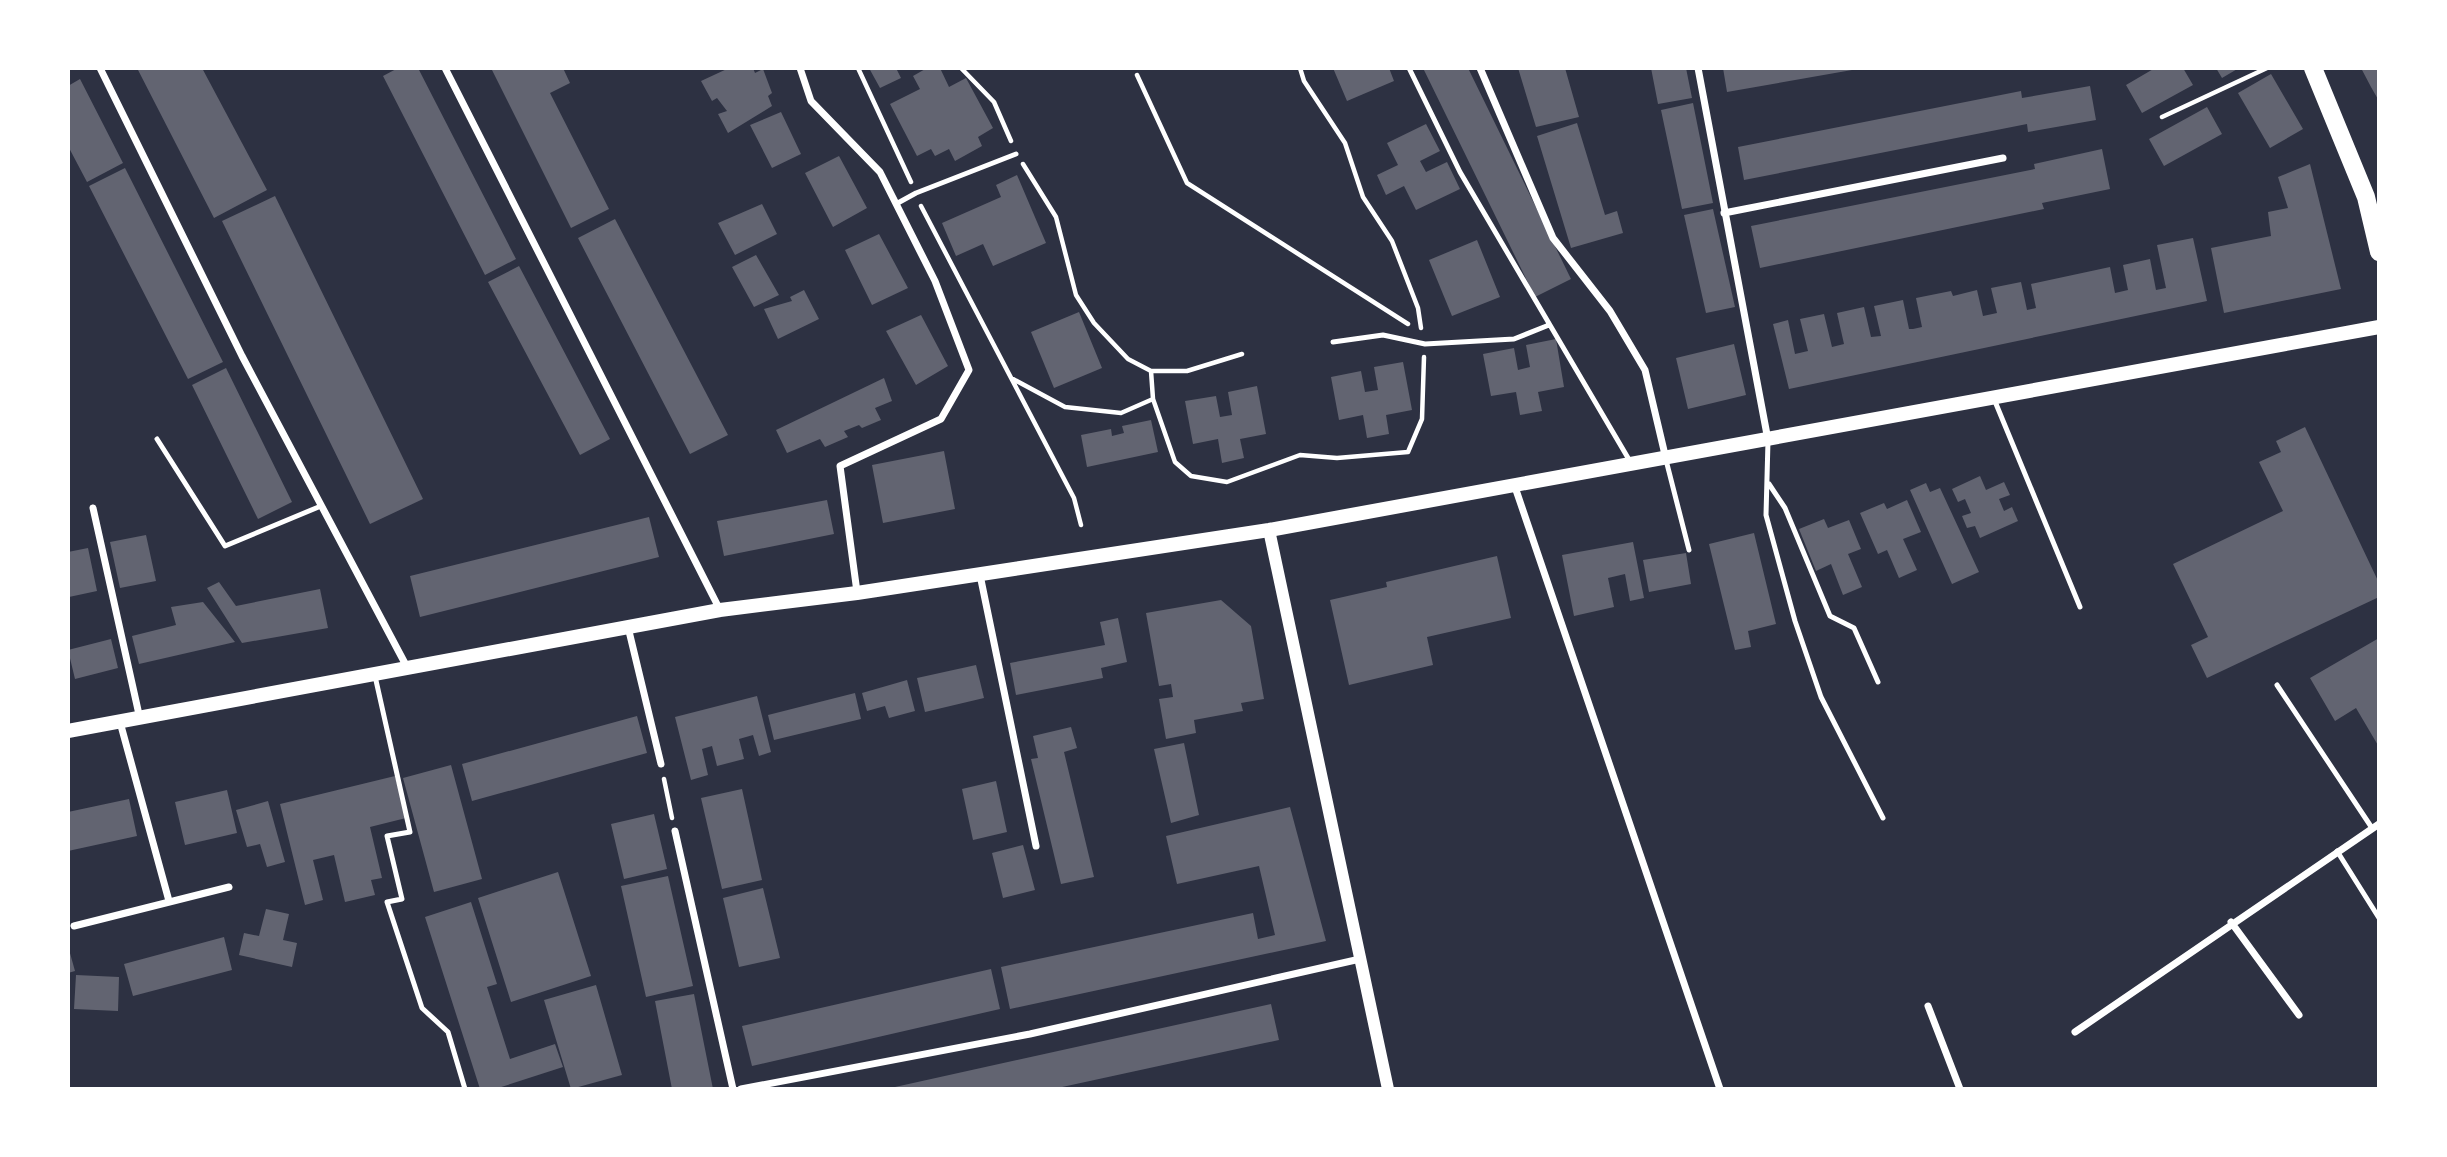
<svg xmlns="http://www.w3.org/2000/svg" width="2447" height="1157" viewBox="0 0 2447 1157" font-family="'Noto Serif',serif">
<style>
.building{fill:#626471}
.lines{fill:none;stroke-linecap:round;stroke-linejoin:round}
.path{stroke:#fff;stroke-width:4.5}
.service{stroke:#fff;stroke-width:5}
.minor{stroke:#fff;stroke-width:7}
.tertiary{stroke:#fff;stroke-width:12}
.secondary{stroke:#fff;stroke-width:14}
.primary{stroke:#fff;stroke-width:18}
</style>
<rect width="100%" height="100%" fill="#2d3142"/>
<path class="building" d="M137,68H202L267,190L214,218Z
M398,68H418L516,259L485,275L383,76Z
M491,68H563L570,83L550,93L609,209L571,228Z
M729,68H753L755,73L763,69L772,93L768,96L772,106L728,133L718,114L727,111L717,98L712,101L701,81Z
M869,68H896L901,78L880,88Z
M927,68H940L949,87L966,78L993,128L978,137L982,146L955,161L949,149L935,156L931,149L917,156L890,104L920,89L913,76Z
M1333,68H1389L1394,81L1347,101Z
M1423,68H1468L1571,279L1535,297Z
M1518,68H1565L1579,117L1536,127Z
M1651,68H1686L1692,98L1658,104Z
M1723,68H1852V70L1727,92Z
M2155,68H2183L2193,85L2142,113L2126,85Z
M2216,68H2239L2222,78Z
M2361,68H2379V101L2371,87Z
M2271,74L2303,129L2270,148L2238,93Z
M80,79L123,163L87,182L68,146V86Z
M2090,86L2096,120L2028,132L2027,124L1744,180L1738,147L2021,91L2022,98Z
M1693,103L1713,203L1682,209L1661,110Z
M2207,107L2222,134L2164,166L2149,139Z
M781,112L801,154L772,168L750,125Z
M1577,123L1605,215L1617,211L1623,233L1571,248L1537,136Z
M1426,124L1440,151L1420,161L1426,172L1447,162L1460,189L1416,210L1404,186L1386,195L1377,175L1398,165L1387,143Z
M2102,149L2110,189L2042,203L2044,209L1760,268L1751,226L2035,169L2034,164Z
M839,156L867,208L833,227L805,173Z
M2310,164L2341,289L2224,313L2211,248L2271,236L2268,212L2288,208L2278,177Z
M125,168L223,362L188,379L89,186Z
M1017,175L1046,243L993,266L983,244L956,256L942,223L1001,197L996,185Z
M275,196L423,499L370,524L222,221Z
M762,204L777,234L735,255L718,223Z
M1713,209L1735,307L1706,313L1684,215Z
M615,219L728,435L690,454L578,238Z
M879,234L908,288L872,305L845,250Z
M2193,238L2207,301L1789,389L1773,324L1788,320L1795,354L1808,351L1800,319L1824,314L1832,347L1844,344L1837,313L1864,307L1871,337L1881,336L1874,306L1903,300L1909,329H1913L1922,327L1916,298L1951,291L1953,296L1977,290L1983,316L1997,313L1991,288L2021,282L2027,310L2036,308L2031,284L2110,267L2115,293L2128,290L2123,265L2150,259L2156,290L2166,288L2157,245Z
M1477,240L1500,297L1452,316L1429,260Z
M756,255L779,295L754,307L732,267Z
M519,266L610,439L580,455L488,282Z
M804,290L819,319L778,339L764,309L792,301L790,297Z
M1079,312L1102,368L1054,388L1031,332Z
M921,315L948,366L916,385L886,331Z
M1556,339L1564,387L1538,392L1542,411L1520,415L1516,392L1491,396L1483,354L1514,348L1518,370L1530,367L1526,345Z
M1734,344L1746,395L1688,409L1676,358Z
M1403,362L1412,410L1386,415L1389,434L1367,438L1363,415L1339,420L1331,377L1361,371L1365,392L1378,390L1374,367Z
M226,368L292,502L258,519L192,385Z
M884,378L892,401L875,408L881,420L862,428L859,425L844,431L848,437L825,447L820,439L787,453L776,430Z
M1257,386L1266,434L1240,439L1244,458L1222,463L1218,439L1193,444L1185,401L1216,396L1220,417L1232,415L1228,392Z
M1151,420L1158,452L1087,467L1081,435L1111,429L1112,436L1124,433L1122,426Z
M2305,427L2379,583V597L2207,678L2191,645L2208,637L2173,564L2283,511L2259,462L2281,452L2276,441Z
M944,451L955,509L883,523L872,465Z
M1980,476L1986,490L2004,482L2010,495L1999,499L2004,511L2012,507L2018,521L1980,538L1975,526L1967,528L1962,516L1971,513L1965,499L1958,502L1952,489Z
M1926,483L1930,492L1940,488L1979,572L1952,584L1910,490Z
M827,500L834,534L724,556L717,521Z
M1907,500L1921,532L1903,539L1917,570L1899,578L1887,550L1878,554L1860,513L1884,503L1887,509Z
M649,517L659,557L420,617L410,576Z
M1824,519L1828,528L1849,520L1861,549L1848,554L1862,587L1843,595L1831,564L1816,571L1799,529Z
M1754,533L1776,624L1748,631L1751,647L1735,650L1709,544Z
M146,535L156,581L120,588L110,542Z
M1633,542L1644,598L1630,601L1625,574L1608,578L1614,607L1574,616L1562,555Z
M88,548L97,591L69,597L68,552Z
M1686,553L1691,584L1649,592L1643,560Z
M1497,556L1511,618L1427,637L1433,665L1349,685L1330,600L1387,587L1386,582Z
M219,582L236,606L320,589L328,628L242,643L207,588Z
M1221,600L1251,626L1264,699L1241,703L1243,711L1194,720L1196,733L1166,739L1159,699L1173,697L1171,684L1159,686L1146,613Z
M203,602L235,642L139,664L132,636L176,625L171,607Z
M1118,618L1127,662L1101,668L1103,678L1016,695L1010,663L1105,645L1100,622Z
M2379,638V747L2356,708L2335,721L2310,678Z
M111,639L118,668L75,679L68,650Z
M976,665L984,698L925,712L917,678Z
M907,680L915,711L889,718L885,706L867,711L862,693Z
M855,693L861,719L774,740L768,715Z
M757,696L771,752L759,756L753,735L739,739L744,759L717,766L712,746L702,749L708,775L691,780L675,717Z
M637,716L647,753L472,801L462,764Z
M1071,727L1077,748L1064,752L1094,877L1061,884L1031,759L1038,758L1033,736Z
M1184,743L1199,815L1171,823L1154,749Z
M451,765L482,879L434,892L403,778Z
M395,776L406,818L370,827L382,878L371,880L375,895L345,902L334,855L313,860L323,900L305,905L280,804Z
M996,781L1007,832L973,840L962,789Z
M742,789L762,880L722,889L701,798Z
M227,790L237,833L185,845L175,802Z
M129,799L137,836L68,851V812Z
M268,801L285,862L267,867L260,844L247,847L236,810Z
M1290,807L1326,941L1010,1009L1001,967L1253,913L1258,939L1275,935L1259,866L1177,884L1166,836Z
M654,814L667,869L624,879L611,824Z
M1023,845L1035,890L1003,898L992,853Z
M558,872L591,976L511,1002L478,898Z
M668,876L693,986L646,997L621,886Z
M763,888L780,958L739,967L723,898Z
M471,902L497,984L487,987L510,1059L555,1044L563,1067L495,1089H480L425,917Z
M266,909L289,914L283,940L297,943L292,967L239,955L244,933L259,936Z
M224,937L232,970L133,996L124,964Z
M68,946L75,971L68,973Z
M991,969L1000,1009L752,1066L742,1026Z
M76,975L119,977L118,1011L74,1009Z
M596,985L622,1075L571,1089L544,1000Z
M694,994L713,1089H672L655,1001Z
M1271,1004L1279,1040L1260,1044L1053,1089H886Z"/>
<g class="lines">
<path class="path" d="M858,68L911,182
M961,68L994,102L1011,141
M1300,68L1304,81L1345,143L1363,197L1392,241L1418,308L1421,328
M1137,75L1187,183L1408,324
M2162,117L2267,68
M1023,164L1056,217L1076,295L1094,323L1128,359L1151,371H1187L1242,354
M921,206L1074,498L1081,525
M1151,371L1153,399L1175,462L1191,476L1227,482L1300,455L1337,458L1408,452L1422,419L1424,357
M1013,379L1065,407L1121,413L1153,399
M664,779L672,818"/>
<path class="service" d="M1409,68L1460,172L1631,463
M896,204L916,193L1016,154
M1333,342L1383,335L1425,344L1514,339L1549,325
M1994,399L2080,607
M157,439L225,546L321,506
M1768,441L1766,515L1795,621L1821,697L1883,818
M1666,460L1689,550
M1769,484L1785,508L1830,616L1854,628L1878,682
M375,676L410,832L387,836L402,899L387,902L422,1008L448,1032L465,1089
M2277,685L2372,828
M2337,851L2379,918"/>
<path class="minor" d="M100,68L242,356L408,669
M445,68L720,610
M800,68L811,101L880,172L935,281L969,370L941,419L840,466L857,592
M1480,68L1553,238L1610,311L1645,370L1666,459
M1698,68L1768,440
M1724,213L2003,158
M1515,487L1720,1089
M93,508L140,719
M980,575L1036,846
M628,627L661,764
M120,722L169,901
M675,831L733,1089
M2231,922L2299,1015
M74,926L229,887
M1928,1006L1960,1089
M2075,1032L2379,824
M741,1089L1030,1034L1360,959"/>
<path class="tertiary" d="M1269,530L1388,1089"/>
<path class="secondary" d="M68,731L720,610L857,593L1269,530L2379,327"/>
<path class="primary" d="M2313,68L2366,197L2379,252"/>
</g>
<rect width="2447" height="1157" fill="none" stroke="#ffffff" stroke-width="140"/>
</svg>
